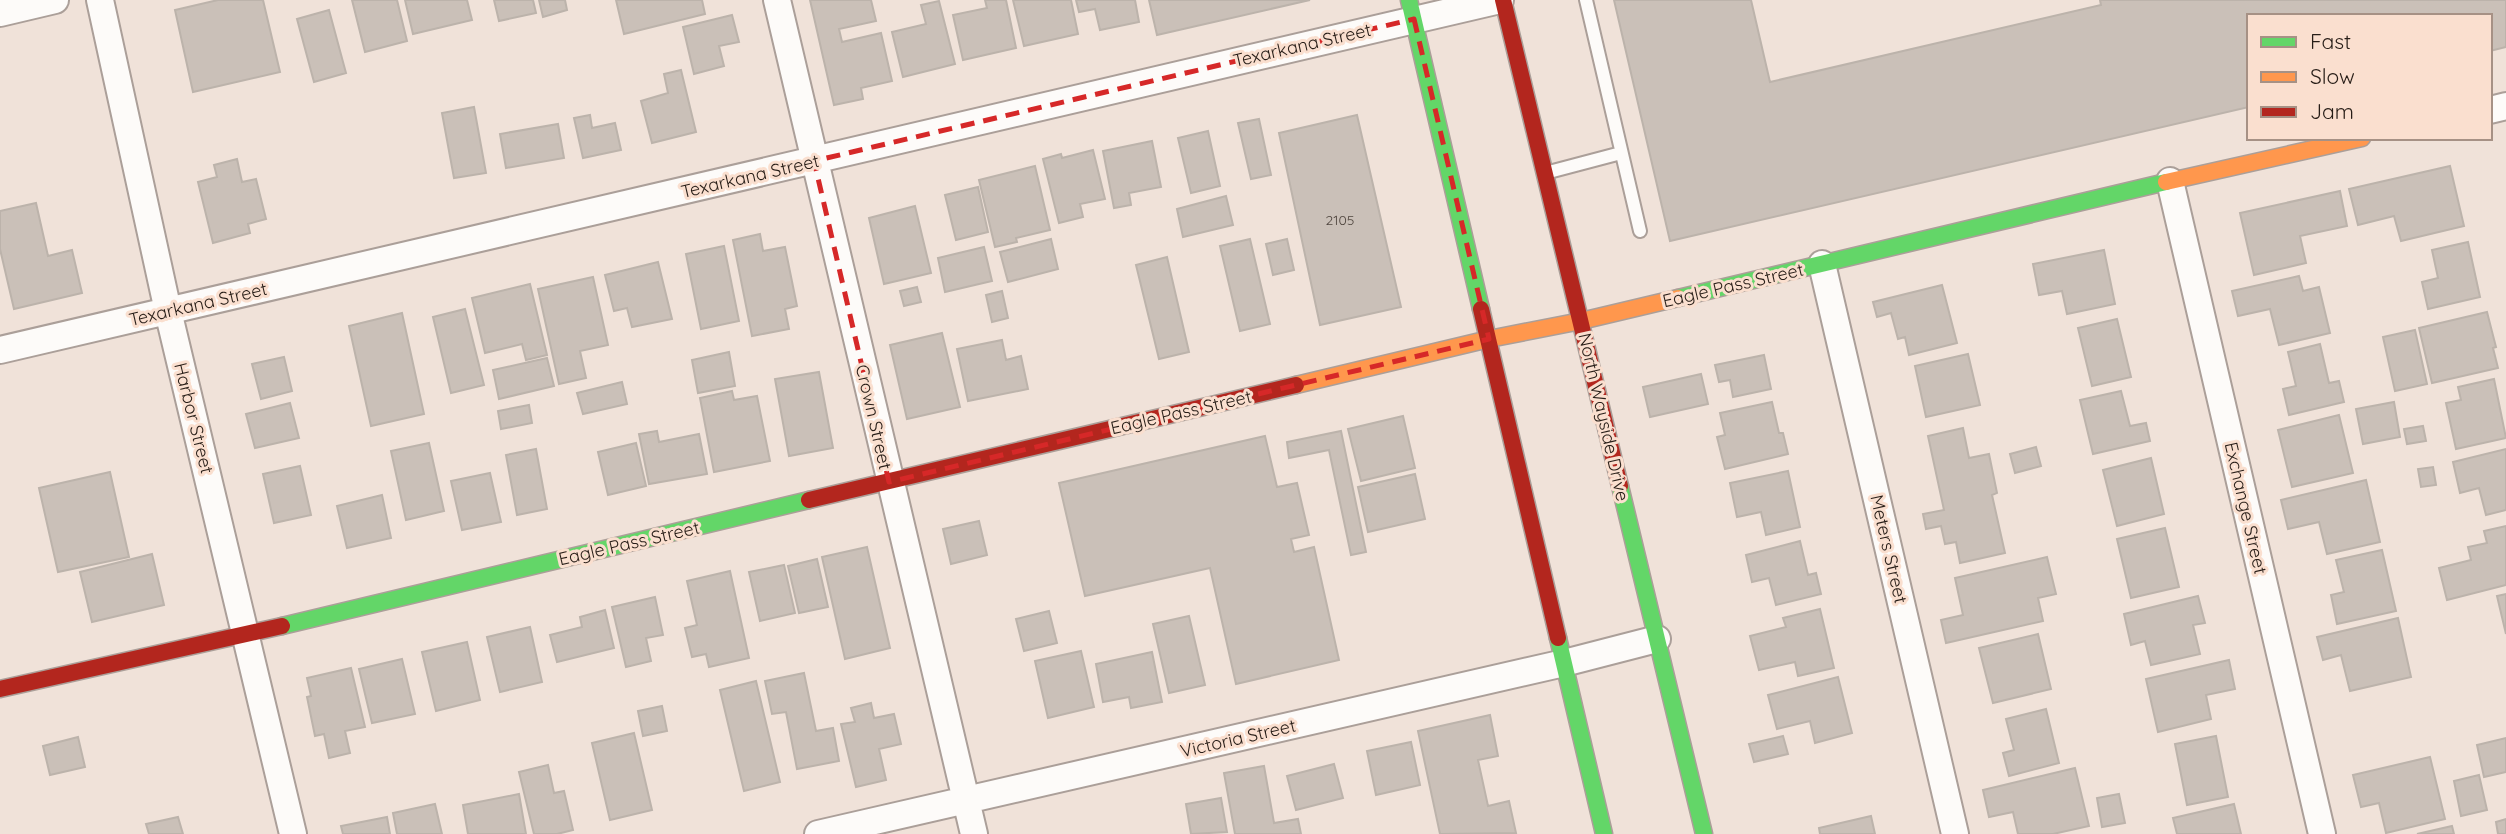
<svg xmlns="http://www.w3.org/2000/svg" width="2506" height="834" viewBox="0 0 2506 834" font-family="Quicksand,sans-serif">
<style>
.building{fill:#cac0b8;stroke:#bcb3ab;stroke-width:2}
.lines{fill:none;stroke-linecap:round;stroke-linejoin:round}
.lane-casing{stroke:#ab9f99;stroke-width:16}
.street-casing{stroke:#ab9f99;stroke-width:30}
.fast-casing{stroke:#ab9f99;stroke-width:19}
.slow-casing{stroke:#ab9f99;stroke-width:19}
.jam-casing{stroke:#ab9f99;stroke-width:19}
.lane{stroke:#fdfbf9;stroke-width:12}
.street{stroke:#fdfbf9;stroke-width:26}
.fast{stroke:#63d668;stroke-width:16}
.slow{stroke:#ff974d;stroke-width:16}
.jam{stroke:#b3261e;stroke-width:16}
.marked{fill:none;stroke:#d62828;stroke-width:5;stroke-dasharray:14 9;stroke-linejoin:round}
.labels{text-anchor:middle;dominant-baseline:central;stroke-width:6;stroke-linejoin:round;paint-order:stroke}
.number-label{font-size:14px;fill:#50463f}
.street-label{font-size:18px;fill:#271d17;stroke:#fadfcf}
</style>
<rect width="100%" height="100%" fill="#f0e2d9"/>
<path class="building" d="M218,0H263L280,72L193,92L175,10Z
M352,0H397L407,41L365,52Z
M405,0H467L472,20L413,34Z
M494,0H533L536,13L499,21Z
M539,0H565L567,10L543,17Z
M616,0H702L705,14L624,34Z
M810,0H871L876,21L839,29L842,42L881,33L892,81L861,88L863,99L834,105Z
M985,0H1006L1016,48L963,60L953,15L987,8Z
M1013,0H1071L1078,34L1024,46Z
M1076,0H1135L1139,22L1100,30L1095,9L1079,12Z
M1149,0H1310L1157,35Z
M1614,0H1751L1770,82L2101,5L2100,0H2506V47L2490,51V16H2249V107L1670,241Z
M939,1L955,64L903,77L892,32L926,24L921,5Z
M329,10L346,73L314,82L297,19Z
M732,15L739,42L719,46L724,66L694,74L683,27Z
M681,70L696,132L652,143L641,101L668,93L664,74Z
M474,107L486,173L454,178L442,113Z
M590,115L592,128L615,123L621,150L583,158L574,118Z
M1357,115L1401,307L1320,325L1279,133Z
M1259,119L1271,175L1251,179L1238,123Z
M558,124L564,158L506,168L500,134Z
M1208,131L1220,186L1191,193L1178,138Z
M1152,141L1161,187L1129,193L1131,205L1114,208L1103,151Z
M1093,150L1105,199L1080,204L1083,217L1059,223L1043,159L1061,154L1062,158Z
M237,159L242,182L256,179L266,219L248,224L250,233L213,243L198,182L217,177L214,165Z
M1035,166L1050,230L1016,238L1017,242L995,247L979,180Z
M2450,166L2464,226L2401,241L2394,216L2358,225L2349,189Z
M978,187L988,232L956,240L945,195Z
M2340,191L2347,226L2300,236L2306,263L2254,275L2240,213Z
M1226,196L1233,225L1183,237L1177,209Z
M36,203L48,256L72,250L82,293L14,309L0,249V211Z
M915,206L931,273L884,284L869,218Z
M760,234L763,251L785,247L797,306L785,309L789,329L752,336L733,240Z
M1051,239L1058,269L1008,282L1000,252Z
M1250,239L1270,324L1240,331L1220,246Z
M1287,239L1294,270L1273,275L1266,244Z
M2468,242L2480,297L2428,309L2422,282L2438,278L2432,250Z
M724,246L739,321L701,329L686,254Z
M984,247L992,281L945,292L938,258Z
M2104,250L2115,304L2067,314L2062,291L2039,295L2033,264Z
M1167,257L1189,352L1159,359L1136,265Z
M658,262L672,319L632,327L627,308L614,311L605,275Z
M2299,276L2303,291L2319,287L2330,333L2279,345L2270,309L2238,316L2232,291Z
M593,277L608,345L580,351L586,378L559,384L538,289Z
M530,284L547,355L526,360L522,344L485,353L472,298Z
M1942,285L1957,343L1909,355L1905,337L1898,339L1891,313L1877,317L1873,302Z
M917,287L921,302L904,306L900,291Z
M1002,291L1008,318L992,322L986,295Z
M465,309L484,385L451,393L433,317Z
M2487,312L2496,347L2493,348L2498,368L2432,383L2419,328Z
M402,313L424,414L371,426L349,326Z
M2117,319L2131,377L2092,386L2078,328Z
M2415,330L2427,384L2395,391L2383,337Z
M942,333L960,407L907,419L890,345Z
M1002,340L1006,360L1021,356L1028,389L968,401L957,349Z
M2320,344L2329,383L2339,381L2344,402L2289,415L2283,389L2296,386L2288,352Z
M729,352L735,386L698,393L692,360Z
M1968,354L1980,405L1926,417L1915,366Z
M1764,355L1771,389L1733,397L1730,380L1719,382L1715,365Z
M284,357L292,391L261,399L252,364Z
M547,358L554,386L499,399L493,370Z
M819,372L833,448L789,456L775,379Z
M1701,374L1708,404L1650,417L1643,387Z
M2494,379L2506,438L2456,449L2446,403L2461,400L2458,387Z
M622,382L627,404L583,414L577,393Z
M732,391L734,400L757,396L770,461L714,472L700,398Z
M2121,391L2130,426L2146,423L2150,441L2093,454L2080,400Z
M1772,402L1779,433H1783L1788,454L1725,469L1717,437L1725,435L1720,413Z
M2394,402L2400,437L2363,444L2356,409Z
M290,403L299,438L255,448L246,414Z
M529,405L532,423L501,429L498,411Z
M2339,415L2353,473L2292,487L2278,430Z
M1403,416L1415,468L1361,481L1348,429Z
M2423,426L2426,441L2407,444L2404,429Z
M1963,428L1969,458L1989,454L1997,493L1992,495L2005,553L1960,563L1956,542L1945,544L1941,526L1926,529L1923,514L1944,510L1928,436Z
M657,431L659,442L699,434L707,474L649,484L639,434Z
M1341,431L1366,552L1351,555L1329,450L1289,458L1287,442Z
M1265,436L1277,487L1297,483L1309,535L1291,539L1294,552L1314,547L1339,660L1236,684L1210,568L1085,596L1059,483Z
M429,443L444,511L406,520L391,451Z
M636,443L646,486L608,495L598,452Z
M2036,447L2041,466L2015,473L2010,454Z
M536,449L547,509L517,515L506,455Z
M2506,449V510L2486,515L2479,488L2460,493L2453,462Z
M2151,458L2164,514L2117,526L2103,470Z
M300,466L311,515L274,523L263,474Z
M2433,467L2436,485L2421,487L2418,469Z
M1788,471L1800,527L1766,535L1761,512L1737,517L1730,483Z
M110,472L129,557L58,572L39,488Z
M490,473L501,522L462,530L451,481Z
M1415,474L1425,519L1368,532L1358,487Z
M2366,480L2380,542L2327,554L2319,522L2288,529L2281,500Z
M382,495L391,538L347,548L337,506Z
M979,521L987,555L951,564L943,529Z
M2506,526V585L2447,600L2439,568L2471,560L2468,547L2487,543L2484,531Z
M2165,528L2179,587L2131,598L2117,539Z
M1800,541L1808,575L1816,573L1821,594L1776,605L1769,578L1752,582L1746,555Z
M867,547L890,648L845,659L822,557Z
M2382,550L2396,611L2337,624L2331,595L2344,592L2336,560Z
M152,554L164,605L92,622L80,572Z
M2047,557L2056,594L2038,598L2043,621L1946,643L1941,620L1963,615L1955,578Z
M817,559L828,607L799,613L788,566Z
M784,565L795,613L760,621L749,572Z
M730,571L749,658L709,667L706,654L692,657L685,628L697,625L687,581Z
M2506,594V634L2497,596Z
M2198,596L2205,623L2193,625L2200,654L2151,665L2145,641L2131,645L2124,614Z
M655,597L663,635L646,638L651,661L626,667L612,607Z
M1820,609L1834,668L1798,676L1795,662L1759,670L1750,636L1786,627L1783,618Z
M605,610L614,648L557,662L550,635L582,627L580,617Z
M1049,611L1057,643L1024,651L1016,619Z
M1189,616L1205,685L1169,693L1153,624Z
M2398,618L2411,677L2350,691L2341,655L2323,660L2317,637Z
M530,627L542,682L500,692L487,637Z
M2038,634L2051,689L1993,703L1979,648Z
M467,642L480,700L436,711L422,652Z
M1081,651L1094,707L1048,718L1035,661Z
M1152,652L1162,702L1131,708L1129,697L1103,702L1096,664Z
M402,659L415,714L372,723L359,669Z
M2229,660L2235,689L2206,695L2211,719L2158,732L2146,679Z
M351,668L365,727L345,731L350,753L329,758L324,734L315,736L307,697L311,696L307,678Z
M804,673L816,731L833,728L839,761L797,769L786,712L772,714L765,681Z
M1838,677L1852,733L1815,743L1810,721L1777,729L1768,695Z
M756,681L780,782L744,791L720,690Z
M871,703L874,718L894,714L901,744L879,749L886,780L856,787L841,724L855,722L851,708Z
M662,706L667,731L643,736L638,711Z
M2046,709L2059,763L2009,776L2003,753L2014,750L2006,719Z
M1490,715L1498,756L1478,760L1488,806L1509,801L1516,833L1440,834L1418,731Z
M634,733L652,810L610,820L592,743Z
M1783,736L1788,754L1754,762L1749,744Z
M2216,736L2228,797L2187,805L2175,744Z
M78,737L85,767L50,775L43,746Z
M2506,738V772L2484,777L2477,745Z
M1411,742L1420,785L1376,795L1367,751Z
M2430,757L2445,819L2386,833L2379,803L2361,807L2353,775Z
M1334,764L1343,798L1296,810L1287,776Z
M548,765L554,793L564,791L573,830L557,834H534L519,772Z
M1264,766L1274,823L1298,819L1301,834H1235L1224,773Z
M2075,768L2089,826L2053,834H2018L2013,812L1989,817L1983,790Z
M2479,775L2487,810L2461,816L2454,781Z
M519,794L526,834H468L463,805Z
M2119,794L2125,823L2102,827L2097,798Z
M1221,798L1227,832L1191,834L1186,804Z
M435,804L442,834H397L393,813Z
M2234,804L2241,834H2177L2173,818Z
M1871,816L1875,834H1820L1819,828Z
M178,817L183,834H149L146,824Z
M387,817L390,834H343L341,826Z
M2506,819V834H2498L2496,822Z
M2452,826L2454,834H2417Z"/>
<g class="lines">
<defs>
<path id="lane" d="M1586,0L1640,231
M1549,172L1621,153"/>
<path id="street" d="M100,0L168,311L293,834
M777,0L974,834
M0,13L55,0
M2490,110L2506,106
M2170,181L2322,834
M1822,264L1955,834
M0,350L1500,0
M818,834L1564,663L1657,639"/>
<path id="fast" d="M1409,0L1481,309
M1678,298L2166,182
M1620,486L1704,834
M282,626L809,500
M1558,638L1604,834"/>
<path id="slow" d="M2166,182L2362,138
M1296,385L1489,339L1581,321L1678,298"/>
<path id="jam" d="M1503,0L1620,486
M1481,309L1558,638
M809,500L1296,385
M0,689L282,626"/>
</defs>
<use href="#lane" class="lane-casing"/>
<use href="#street" class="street-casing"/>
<use href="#fast" class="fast-casing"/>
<use href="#slow" class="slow-casing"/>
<use href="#jam" class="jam-casing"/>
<use href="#lane" class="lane"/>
<use href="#street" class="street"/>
<use href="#fast" class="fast"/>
<use href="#slow" class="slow"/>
<use href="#jam" class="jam"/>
</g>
<path class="marked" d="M1414,19L1489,339L889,482L814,161Z"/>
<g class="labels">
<g class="number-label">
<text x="1340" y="220">2105</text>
</g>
<g class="street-label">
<text transform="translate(1302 45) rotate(-13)">Texarkana Street</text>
<text transform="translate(750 176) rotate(-13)">Texarkana Street</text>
<text transform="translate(1733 285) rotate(-13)">Eagle Pass Street</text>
<text transform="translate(198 304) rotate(-13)">Texarkana Street</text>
<text transform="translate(1181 412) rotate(-13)">Eagle Pass Street</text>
<text transform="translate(874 417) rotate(77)">Crown Street</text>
<text transform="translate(1604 417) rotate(77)">North Wayside Drive</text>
<text transform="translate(194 418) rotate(76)">Harbor Street</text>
<text transform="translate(2246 508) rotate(77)">Exchange Street</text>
<text transform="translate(629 543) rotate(-13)">Eagle Pass Street</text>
<text transform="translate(1889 549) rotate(77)">Meters Street</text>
<text transform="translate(1238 738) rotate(-13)">Victoria Street</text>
</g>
</g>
<rect x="2247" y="14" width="245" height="126" fill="#fadfcf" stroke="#a69185" stroke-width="2"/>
<rect x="2261" y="37" width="35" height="10" fill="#63d668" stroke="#a69185" stroke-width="2"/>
<text x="2310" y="49" font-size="21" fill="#271d17">Fast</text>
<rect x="2261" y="72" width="35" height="10" fill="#ff974d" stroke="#a69185" stroke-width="2"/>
<text x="2310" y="84" font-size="21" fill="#271d17">Slow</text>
<rect x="2261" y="107" width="35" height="10" fill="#b3261e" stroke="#a69185" stroke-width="2"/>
<text x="2310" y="119" font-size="21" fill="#271d17">Jam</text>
</svg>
